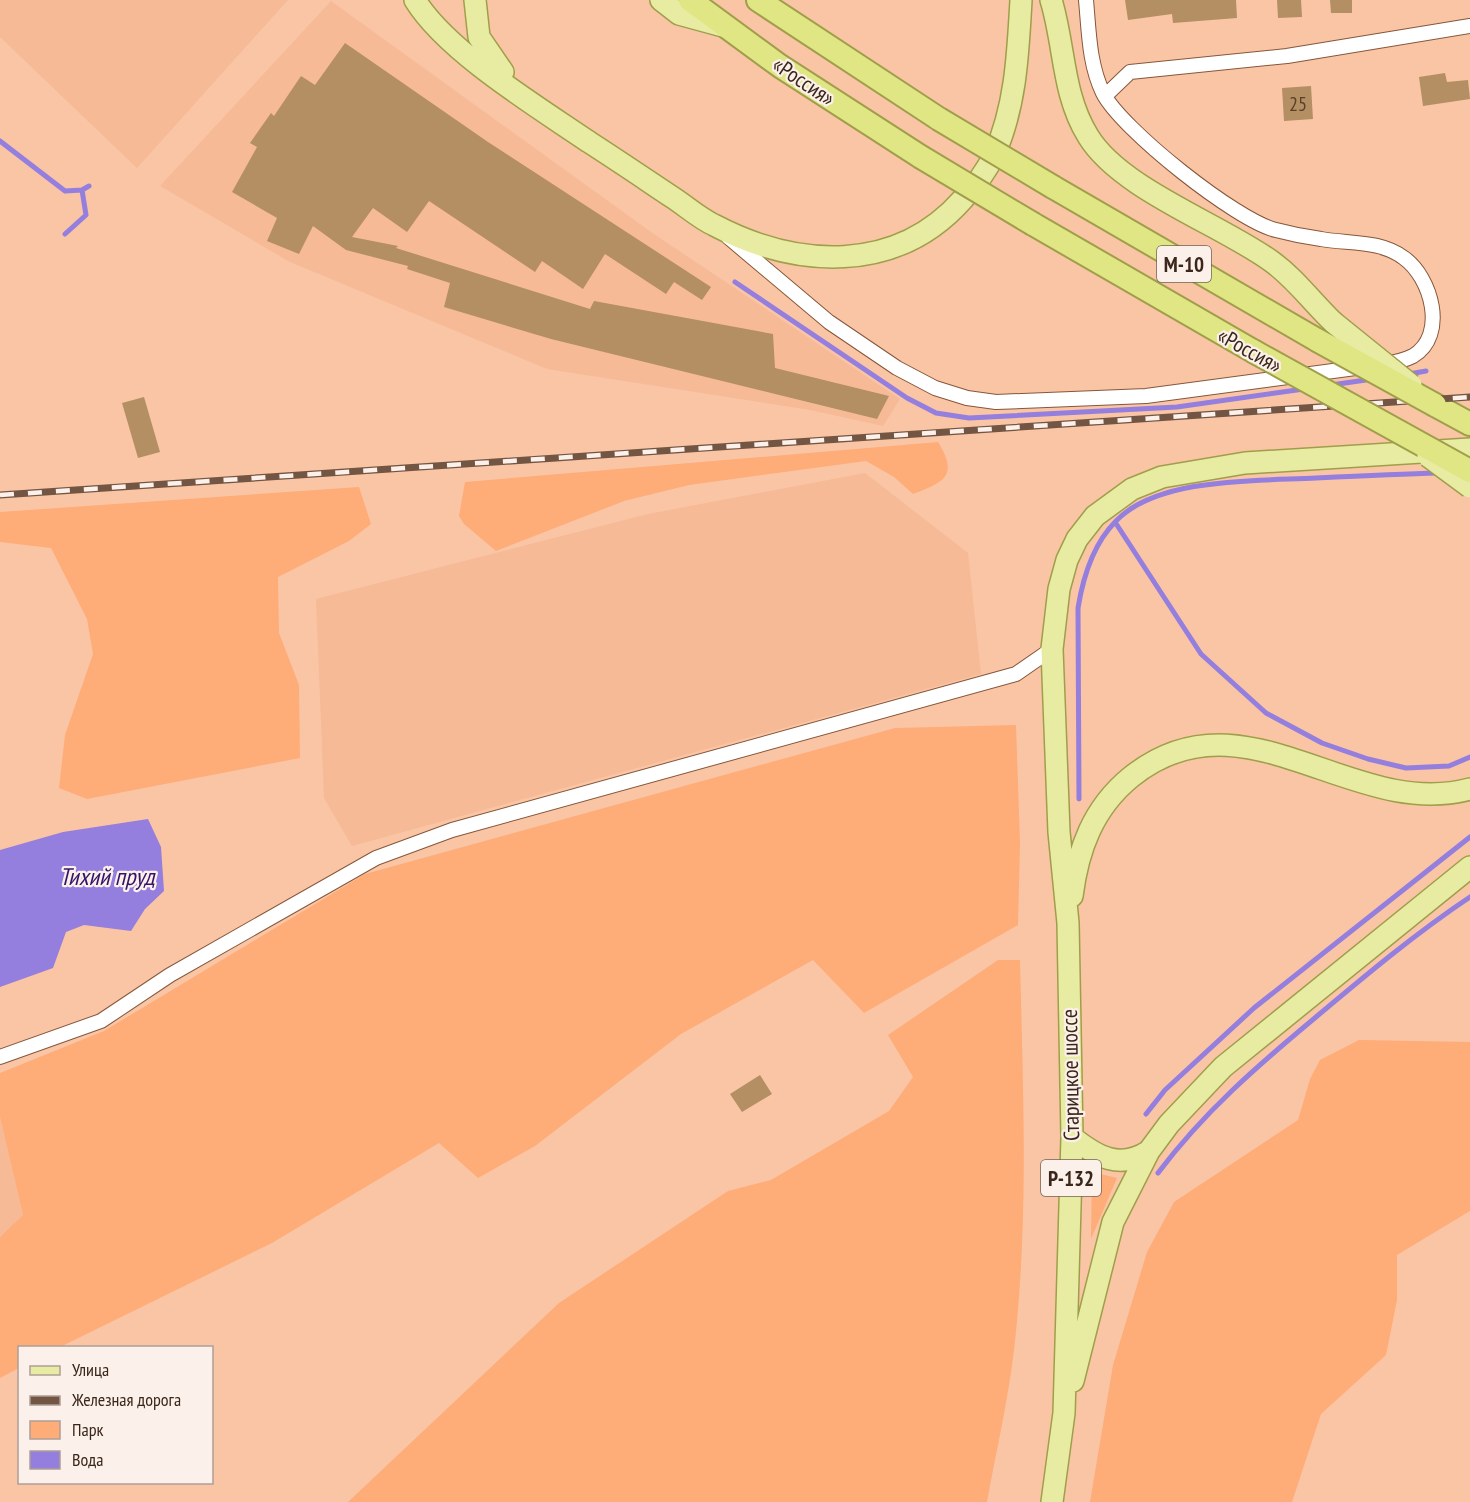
<svg xmlns="http://www.w3.org/2000/svg" width="1470" height="1502" viewBox="0 0 1470 1502" font-family="'PT Sans Narrow',sans-serif">
<style>
.built{fill:#f6ba96}
.green{fill:#feac78}
.water{fill:#947ede}
.lines{fill:none;stroke-linecap:round;stroke-linejoin:round}
.stream{stroke:#947ede;stroke-width:5}
.building{fill:#b38f63}
.minor-casing{stroke:#85573a;stroke-width:16}
.primary-casing{stroke:#a09e4a;stroke-width:24}
.trunk-casing{stroke:#a09e4a;stroke-width:26}
.minor{stroke:#fff;stroke-width:14}
.primary{stroke:#e7eca2;stroke-width:21}
.trunk{stroke:#dfe683;stroke-width:22}
.rail-casing{stroke:#725543;stroke-width:7}
.rail{stroke:#fbf0ea;stroke-width:4.5;stroke-dasharray:14;stroke-linecap:butt}
.primary-bridge-casing{stroke:#a09e4a;stroke-width:24;stroke-linecap:butt}
.trunk-bridge-casing{stroke:#a09e4a;stroke-width:26;stroke-linecap:butt}
.primary-bridge{stroke:#e7eca2;stroke-width:21}
.trunk-bridge{stroke:#dfe683;stroke-width:22}
.labels{text-anchor:middle;dominant-baseline:central;stroke-width:4.5;stroke-linejoin:round;paint-order:stroke}
.number-label{font-size:20px;fill:#58402c}
.shield{fill:#fbf0ea;stroke:#746358;stroke-width:1.5}
.shield-label{font-size:21px;font-weight:bold;fill:#3a261a}
.street-label{font-size:22px;fill:#3a261a;stroke:#fbf0ea}
.water-label{font-size:24px;font-style:italic;fill:#33146a;stroke:#fbf0ea}
</style>
<rect width="100%" height="100%" fill="#fac5a5"/>
<path class="built" d="M0,0H288L137,168L0,37Z
M331,1L651,232L900,399L883,426L810,410L547,369L290,262L160,186Z
M865,473L968,553L981,674L352,846L324,798L316,599L648,514Z
M0,1117L23,1215L0,1237Z"/>
<path class="green" d="M938,442C959,476 944,482 913,494L894,477L866,461L689,485L624,501L496,551L464,524L459,516L465,482Z
M359,487L371,524L349,541L278,577L279,633L299,685L300,758L87,799L59,788L65,735L93,654L87,619L51,548L0,542V512Z
M1016,725L1020,843L1018,925L864,1013L813,960L681,1034L535,1146L478,1178L439,1143L272,1243L60,1347L20,1348L19,1368L0,1378V1237L23,1215L0,1117V1073L104,1031L365,874L895,728Z
M998,960H1020C1023,1089 1029,1221 1014,1350C1008,1401 996,1452 987,1502H348L559,1303L728,1191L771,1180L889,1111L913,1077L888,1035Z
M1359,1040L1470,1042V1211L1397,1255V1300L1386,1355L1321,1414L1292,1502H1090L1113,1365L1147,1252L1174,1202L1298,1120L1310,1079L1320,1060Z
M1092,1172L1117,1178L1091,1239Z"/>
<path class="water" d="M148,819L161,847L164,891L145,909L131,931L84,925L66,932L53,968L0,987V850L63,832Z"/>
<g class="lines">
<path class="stream" d="M0,141L65,191L82,190L89,186
M65,234L86,215L82,190
M735,282L907,398L936,413L969,418L1177,407L1304,389
M1409,374L1426,371
M1331,385L1373,379
M1115,522L1201,654L1266,713L1322,743L1368,759L1406,768L1449,766L1470,757
M1079,799L1078,608C1083,577 1093,544 1116,521C1158,477 1258,481 1316,478C1357,476 1398,474 1439,473
M1146,1114L1165,1090L1254,1008L1470,837
M1158,1173C1204,1112 1257,1066 1316,1017C1366,975 1416,933 1470,897"/>
</g>
<path class="building" d="M1125,0H1236L1237,18L1173,23L1172,14L1128,20Z
M1277,0H1301L1302,17L1278,18Z
M1330,0H1352V13H1331Z
M345,43L488,142L711,287L702,300L674,282L666,294L605,254L583,289L542,261L535,272L429,201L407,232L373,208L352,237L398,246L396,248L590,309L594,301L773,334L775,368L889,396L877,419L551,339L444,307L450,283L407,269L408,266L346,250L313,226L299,254L267,241L277,218L232,192L257,147L250,143L271,113L274,116L301,76L315,85Z
M1445,73L1447,82L1468,80L1470,99L1423,106L1419,77Z
M1311,86L1313,119L1284,121L1282,88Z
M144,397L160,452L138,458L122,403Z
M760,1075L772,1094L742,1112L730,1094Z"/>
<g class="lines">
<defs>
<path id="minor" d="M1086,0C1089,32 1089,64 1103,93C1121,129 1237,221 1276,230C1291,234 1306,237 1321,239C1348,244 1381,240 1404,258C1431,277 1448,335 1413,356C1403,361 1393,363 1382,364
M1105,96L1130,72L1287,56L1470,26
M728,237L829,322L897,368L935,388L967,398L996,402L1146,396L1363,367
M0,1057L101,1021L170,975L376,858L452,830L1016,674L1052,649"/>
<path id="primary" d="M415,0C447,52 538,107 589,142C617,160 645,179 672,197C686,206 699,218 714,225C796,268 896,275 963,199C975,186 986,172 994,155C1016,106 1018,53 1021,0
M475,0L479,37L503,72
M661,0L679,14L723,26
M1051,0C1065,46 1062,94 1088,136C1120,189 1220,224 1271,261C1295,278 1312,302 1333,322
M1072,896C1078,849 1093,808 1131,777C1244,686 1351,821 1470,789
M1072,1137C1097,1157 1120,1170 1149,1151
M1073,1381L1113,1222L1149,1151L1169,1124L1223,1067L1470,867
M1052,1502L1064,1413L1072,1137L1068,923L1059,832L1052,649L1059,589L1067,560L1077,539L1095,516L1132,489L1162,477L1245,463L1470,449"/>
<path id="trunk" d="M690,0L780,66L921,157
M758,0L939,119
M1053,187L1317,340
M1033,224L1253,351
M1435,405L1470,424"/>
</defs>
<use href="#minor" class="minor-casing"/>
<use href="#primary" class="primary-casing"/>
<use href="#trunk" class="trunk-casing"/>
<use href="#minor" class="minor"/>
<use href="#primary" class="primary"/>
<use href="#trunk" class="trunk"/>
<defs>
<path id="rail" d="M0,495L1470,397"/>
</defs>
<use href="#rail" class="rail-casing"/>
<use href="#rail" class="rail"/>
<defs>
<path id="primary-bridge" d="M1333,322L1411,385
M1428,456L1470,487"/>
<path id="trunk-bridge" d="M939,119L1053,187
M921,157L1033,224
M1317,340L1435,405
M1253,351L1470,471"/>
</defs>
<use href="#primary-bridge" class="primary-bridge-casing"/>
<use href="#trunk-bridge" class="trunk-bridge-casing"/>
<use href="#primary-bridge" class="primary-bridge"/>
<use href="#trunk-bridge" class="trunk-bridge"/>
</g>
<g class="labels">
<g class="number-label">
<text x="1298" y="104">25</text>
</g>
<g class="shield">
<rect x="1157" y="246" width="54" height="36" rx="4.5"/>
<rect x="1041" y="1160" width="60" height="36" rx="4.5"/>
</g>
<g class="shield-label">
<text x="1184" y="264">М-10</text>
<text x="1071" y="1178">Р-132</text>
</g>
<g class="street-label">
<text transform="translate(804 81) rotate(34)">«Россия»</text>
<text transform="translate(1250 350) rotate(29)">«Россия»</text>
<text transform="translate(1070 1075) rotate(-91)">Старицкое шоссе</text>
</g>
<g class="water-label">
<text x="107" y="876">Тихий пруд</text>
</g>
</g>
<rect x="18" y="1346" width="195" height="138" fill="#fbf0ea" stroke="#ae9f97" stroke-width="1.5"/>
<rect x="30" y="1366" width="30" height="9" fill="#e7eca2" stroke="#ae9f97" stroke-width="1.5"/>
<text x="72" y="1376" font-size="18" fill="#3a261a">Улица</text>
<rect x="30" y="1396" width="30" height="9" fill="#725543" stroke="#ae9f97" stroke-width="1.5"/>
<text x="72" y="1406" font-size="18" fill="#3a261a">Железная дорога</text>
<rect x="30" y="1421" width="30" height="18" fill="#feac78" stroke="#ae9f97" stroke-width="1.5"/>
<text x="72" y="1436" font-size="18" fill="#3a261a">Парк</text>
<rect x="30" y="1451" width="30" height="18" fill="#947ede" stroke="#ae9f97" stroke-width="1.5"/>
<text x="72" y="1466" font-size="18" fill="#3a261a">Вода</text>
</svg>
